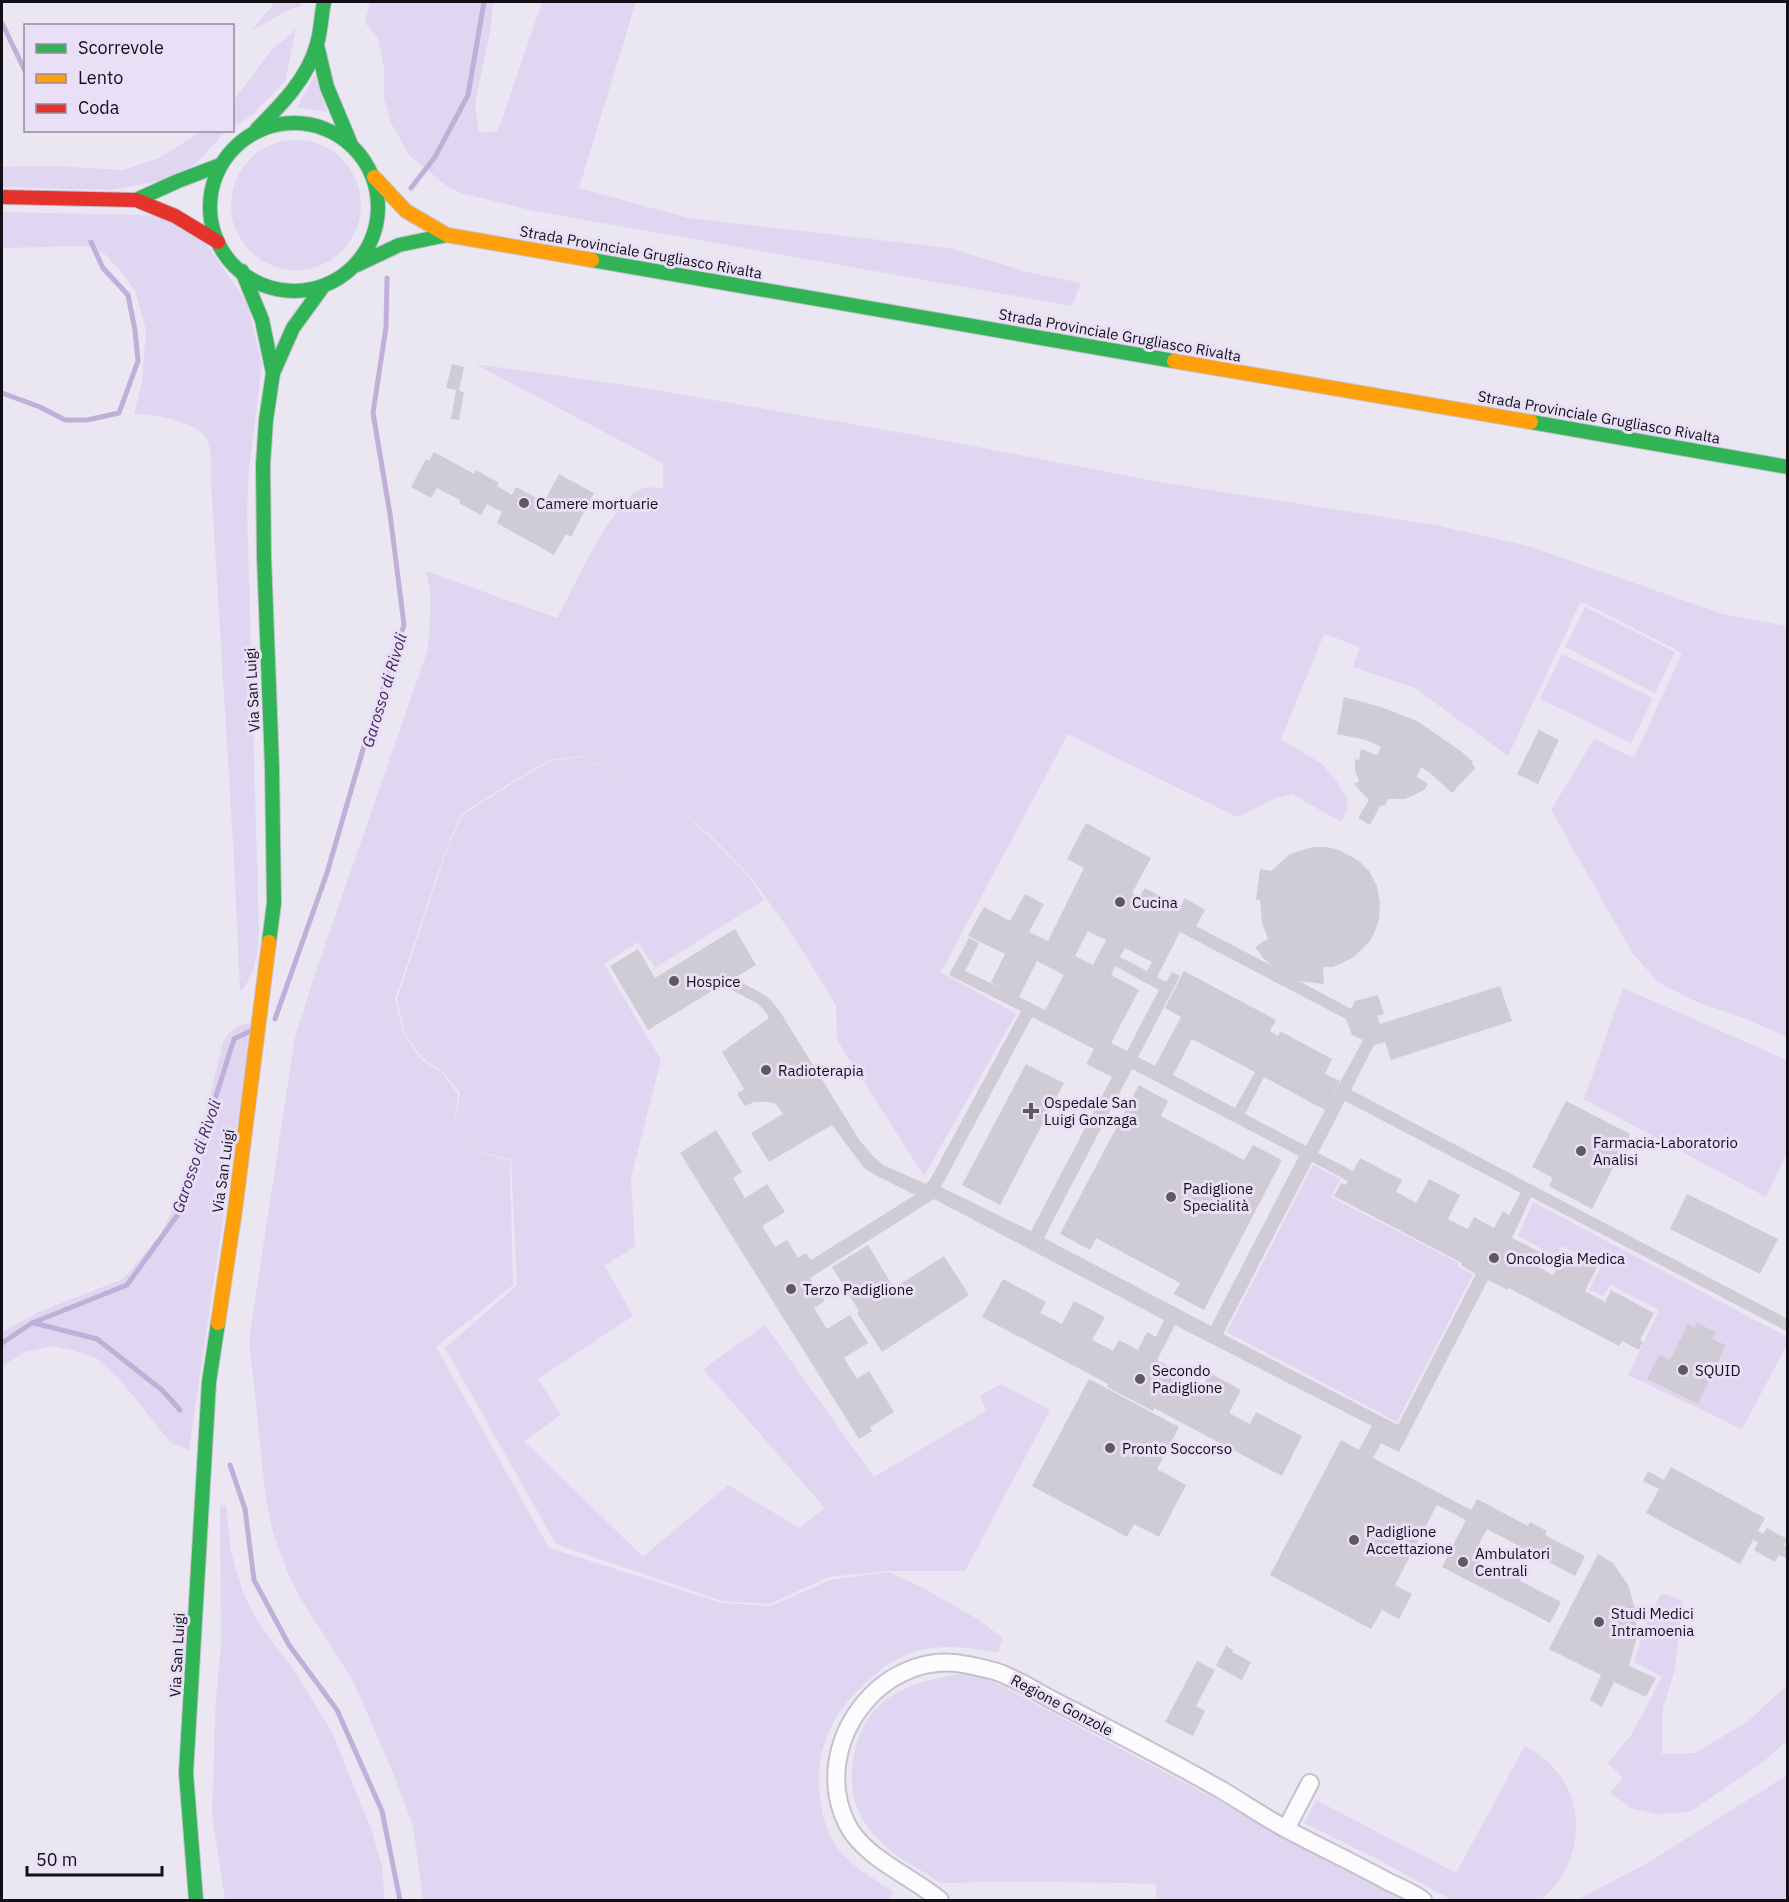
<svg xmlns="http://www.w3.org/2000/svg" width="1789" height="1902" viewBox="0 0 1789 1902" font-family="'IBM Plex Sans',sans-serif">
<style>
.green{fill:#e0d6f1;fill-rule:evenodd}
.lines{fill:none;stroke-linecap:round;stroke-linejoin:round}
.stream{stroke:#bfafd9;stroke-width:5}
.building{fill:#d0ccd6;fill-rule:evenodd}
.street-casing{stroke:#c5c1cc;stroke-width:20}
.fast-casing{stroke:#c5c1cc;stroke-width:16}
.slow-casing{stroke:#c5c1cc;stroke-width:16}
.jam-casing{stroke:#c5c1cc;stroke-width:16}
.street{stroke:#fcfbfd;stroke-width:16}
.fast{stroke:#30b455;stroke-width:14}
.slow{stroke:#ff9f0a;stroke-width:14}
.jam{stroke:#e5322d;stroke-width:14}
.poi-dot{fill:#5e5a64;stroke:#e9e0f8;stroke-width:2}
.labels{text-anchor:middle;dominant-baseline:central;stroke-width:6;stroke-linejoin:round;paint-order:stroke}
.street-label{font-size:15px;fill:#120f17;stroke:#e9e0f8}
.poi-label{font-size:15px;fill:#120f17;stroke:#e9e0f8;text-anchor:start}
.water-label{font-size:16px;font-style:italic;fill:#412263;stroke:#e9e0f8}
</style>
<rect width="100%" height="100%" fill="#eae6f2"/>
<path class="green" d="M275,2H302L301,6L290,9L251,31Z
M370,2H493L491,27L475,104L479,133L498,131L542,2H636L579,188L688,218L949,248L1031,273L1081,283L1072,306L534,211L461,193L448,187L409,155L391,123L384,99V67L378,38L365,23Z
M296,29L285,81L252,115L233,128V101L271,51Z
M315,75L327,112L297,107Z
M202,131H229L222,135L196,164L160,181L110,190L2,187V167L54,166L123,170L159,158Z
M231 205a65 65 0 1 1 130 0a65 65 0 1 1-130 0Z
M2,212L144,215L165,217L206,244L248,304L262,365L249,469L247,510L259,932C257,955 256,974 240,992L234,858L211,483C211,470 213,454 207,440C200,422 152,413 134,414L142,382L146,330L135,291L124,275L106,255L88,246L2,248Z
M475,364L632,386L915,435L1165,483L1435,525L1528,546L1723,614L1787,626V1037L1746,1019L1692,1000L1658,982L1633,954L1551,810L1594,739L1634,758L1682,653L1581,601L1508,756L1415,688L1353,667L1360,647L1324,634L1281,739L1322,764L1337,782L1346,797L1348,808L1341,822L1292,794L1277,798L1237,817L1068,734L941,972L1016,1014L924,1176L837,1040L836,1005L790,931L749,875L709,834L682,812L708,835L748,876L764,900L655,968L638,942L604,964L661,1060L631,1178L635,1246L605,1266L633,1316L538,1379L561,1415L524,1441L643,1557L728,1485L799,1528L825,1508L703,1369L765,1325L874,1477L986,1411L980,1396L1001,1384L1050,1410L965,1571H890L828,1577L770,1604L722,1601L556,1544L445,1348L517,1285L511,1160L452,1143L510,1161L513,1285L436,1347L549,1548L722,1603L771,1606L830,1580L889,1572L927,1590L979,1620L1003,1638L998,1653C971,1647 944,1644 916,1651C899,1656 883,1667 870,1679C832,1711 814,1750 820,1799C822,1816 827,1831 836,1846C849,1865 874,1879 893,1891L890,1900H423L413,1826L394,1775L353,1681L298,1594L287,1571L273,1532L266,1500L249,1340L295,1037L315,974L428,649L431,595L426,571L557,618C572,592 615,493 644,488C650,487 657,488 663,488V463ZM580,756L646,788L580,757L551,761L513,783L462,815L445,855L397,999L404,1032L422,1058L443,1072L460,1093L454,1129L458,1094L442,1073L421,1059L403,1033L395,999L444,855L461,814L512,782L550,760Z
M1585,607L1675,652L1655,693L1565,647Z
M1562,654L1653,698L1631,743L1540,699Z
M1623,988L1787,1060V1153L1766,1197L1584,1099Z
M252,1023L189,1450L171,1443L122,1382L98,1359L75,1351L53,1346L25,1352L2,1366V1332L39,1312L123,1279L160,1235L179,1196L197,1149L223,1042C231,1030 237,1024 252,1023Z
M1313,1165L1340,1179L1331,1197L1459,1263L1458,1267L1473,1274L1397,1422L1227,1332Z
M1533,1202L1787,1337V1345L1742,1429L1628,1375L1659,1310L1610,1285L1604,1296L1589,1290L1601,1266L1562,1246L1550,1268L1539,1262L1544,1250L1518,1236Z
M220,1505H226L231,1552L243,1593L258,1622L291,1666L331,1730L372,1831L382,1866L385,1900H225L212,1815L216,1697L221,1646Z
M1661,1593L1682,1600L1675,1670L1663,1708L1662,1754L1695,1753L1747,1722L1787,1685L1788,1740L1763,1762L1690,1812L1656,1814L1630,1808L1610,1792L1623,1778L1608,1763L1631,1735L1662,1677L1634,1662L1645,1627Z
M967,1673L990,1680L1408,1900H1156V1884C1098,1882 1040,1882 982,1882C972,1882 945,1885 937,1881C933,1879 929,1875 925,1873C878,1847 842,1814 854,1755C858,1735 866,1717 882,1703C904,1684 938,1677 967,1673Z
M1525,1746C1539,1754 1551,1762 1560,1776C1589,1815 1577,1872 1540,1900H1452L1381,1861L1304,1823L1316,1800L1456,1873Z
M1787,1775V1900H1576L1646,1864Z"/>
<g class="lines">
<path class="stream" d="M2,23L26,73
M411,188L435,157L468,95L484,2
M2,393L40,407L65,420H87L119,413L138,361L135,330L128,295L103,268L91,242
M275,1019L327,873L364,746L404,625L390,514L373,413L386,327L387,278
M34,1323L97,1339L162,1390L180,1410
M2,1343L32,1323L127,1285L179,1213L234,1039L250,1031
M230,1465L245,1509L254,1580L289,1645L337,1710L382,1811L400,1900"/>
</g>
<path class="building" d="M452,364L464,367L459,391L464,392L459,420L451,419L456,390L446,388Z
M434,452L474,474L476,470L499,483L497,486L512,495L516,487L544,502L559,474L594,493L571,537L566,534L554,555L497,523L502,512L487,504L481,515L459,503L460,500L437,488L431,498L411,487L426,459L429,461Z
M1344,697L1381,707L1417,721L1462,752L1473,762L1472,764L1475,768L1452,793L1429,772L1421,767L1417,777L1428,784L1424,790L1405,799H1388L1385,805L1380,806L1370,825L1358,818L1369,800L1354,784L1359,781L1355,770V759L1359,760L1361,749L1377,755L1381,747L1366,740L1337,734Z
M1539,730L1559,740L1538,784L1517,774Z
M1086,823L1151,858L1132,893L1139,897L1145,888L1180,907L1185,898L1205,910L1196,926L1272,966L1263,958L1255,947L1268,939L1262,923L1260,900H1256L1260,869L1271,871L1290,854L1313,847H1327L1339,850L1359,861L1369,871L1377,886L1380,903L1379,920L1375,931L1370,941L1354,957L1333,967H1323L1324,984L1299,981L1351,1009L1355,1001L1378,995L1384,1014L1377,1016L1380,1024L1500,986L1512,1021L1391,1060L1385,1042L1374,1045L1351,1090L1788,1319V1332L1531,1197L1512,1238L1540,1252L1533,1264L1553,1275L1566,1251L1597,1267L1585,1291L1605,1302L1611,1290L1654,1313L1640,1340L1643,1342L1639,1350L1622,1341L1619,1346L1509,1288L1508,1290L1488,1280L1399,1452L1381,1443L1373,1458L1471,1510L1477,1499L1528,1526L1530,1522L1547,1531L1545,1535L1585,1556L1575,1576L1487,1529L1472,1557L1503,1574L1505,1570L1521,1579L1520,1581L1561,1602L1550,1623L1442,1567L1466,1520L1437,1505L1395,1585L1412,1594L1399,1619L1382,1610L1371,1629L1270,1575L1341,1440L1359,1450L1372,1426L1175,1325L1157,1360L1184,1374L1178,1385L1198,1396L1210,1373L1241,1390L1229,1413L1250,1424L1256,1412L1302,1436L1282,1476L1154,1408L1153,1411L1107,1387L1108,1384L982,1317L1003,1279L1046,1302L1040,1313L1062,1324L1074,1301L1105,1317L1092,1340L1113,1351L1119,1340L1138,1350L1147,1332L1156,1337L1164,1320L934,1199L810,1278L825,1301L814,1308L827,1329L850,1315L868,1343L844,1358L857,1379L869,1371L894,1412L870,1427L872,1431L859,1439L680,1153L716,1130L742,1172L733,1178L745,1198L767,1184L785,1212L762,1226L775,1247L787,1240L798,1258L806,1253L811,1260L915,1195L877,1176L864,1168L832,1125L769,1162L751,1133L783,1114L776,1104L769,1102H754L745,1106L737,1094L744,1089L722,1052L769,1018L765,1011L757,1003L722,985L648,1030L610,966L638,949L655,978L735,929L756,965L734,978L768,997L779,1010L860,1141L873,1156L883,1165L926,1184L931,1178L1021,1011L949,975L969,938L979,943L965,971L1001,988L991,982L1005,954L968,936L984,907L1010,921L1025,894L1044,904L1029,932L1048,941L1084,868L1067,859ZM1088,931L1106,940L1093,965L1075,956ZM1180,932L1346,1019L1352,1035L1363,1040L1330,1101L1340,1081L1325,1074L1332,1059L1280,1031L1278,1036L1270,1031L1276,1020L1184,971L1165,1008L1181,1017L1155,1066L1138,1057L1180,976L1172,972L1166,982L1157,977ZM1125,948L1152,962L1147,971L1120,957ZM1037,961L1064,975L1045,1010L1019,997ZM1115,966L1159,990L1127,1051L1111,1043L1139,990L1111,975ZM1032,1017L1094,1049L1086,1064L1112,1077L1031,1231L941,1187ZM1192,1039L1255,1072L1235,1108L1173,1075ZM1132,1069L1299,1156L1211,1326L1044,1238ZM1264,1077L1325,1110L1306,1146L1245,1114ZM1345,1101L1521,1193L1509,1215L1503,1211L1494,1228L1474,1217L1468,1229L1448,1219L1460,1195L1429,1179L1416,1203L1396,1192L1402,1180L1360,1158L1353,1171L1318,1153ZM1312,1162L1348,1181L1346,1185L1341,1183L1334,1196L1462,1263L1461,1265L1476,1274L1398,1425L1223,1334Z
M1026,1064L1064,1083L1000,1205L962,1185Z
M1139,1085L1168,1101L1161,1116L1244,1160L1253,1145L1282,1160L1204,1310L1174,1294L1180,1283L1096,1238L1090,1250L1060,1234Z
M1566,1101L1630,1134L1592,1209L1549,1186L1553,1178L1532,1167Z
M1687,1194L1778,1239L1760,1274L1670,1229Z
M868,1245L894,1288L944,1256L969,1295L882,1352L857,1313L859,1311L832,1267Z
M1697,1323L1716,1332L1712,1339L1726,1345L1698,1404L1647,1379L1659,1355L1670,1360L1688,1324L1694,1328Z
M1089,1379L1179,1427L1157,1469L1186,1485L1159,1537L1134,1524L1127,1537L1032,1486Z
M1671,1467L1765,1518L1758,1531L1763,1534L1767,1528L1787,1539L1784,1545L1788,1547V1559L1779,1555L1775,1562L1754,1550L1758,1543L1753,1540L1740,1564L1646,1513L1659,1489L1643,1481L1648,1471L1664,1480Z
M1598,1554L1613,1563L1628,1585L1635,1608L1637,1636L1629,1666L1656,1678L1646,1697L1614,1682L1602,1707L1590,1700L1601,1675L1549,1649Z
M1226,1646L1233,1650L1232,1652L1251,1662L1242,1680L1216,1666Z
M1197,1661L1215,1670L1196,1706L1205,1711L1193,1736L1165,1722Z"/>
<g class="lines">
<defs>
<path id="street" d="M1286,1829L1310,1783
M940,1900C911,1876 864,1858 847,1824C808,1746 881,1646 968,1665C981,1668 996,1670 1007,1676C1028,1685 1047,1698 1068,1708C1119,1734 1170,1761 1220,1789C1242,1802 1264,1817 1286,1829C1320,1847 1354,1863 1387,1881C1399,1887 1412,1892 1423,1900"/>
<path id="fast" d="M317,45L327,87L350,142
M210 207a84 84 0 1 1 168 0a84 84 0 1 1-168 0Z
M257,129C281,105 308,78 317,44C321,31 321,16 324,2
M136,200L178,181L220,165
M592,260L1174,361
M357,265L399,245L447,235
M242,271L262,320L273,373
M1531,422L1788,467
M269,942L274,903L272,767L264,556L263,464L266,420L273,373L293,328L322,288
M196,1900L186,1773L209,1382L218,1323"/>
<path id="slow" d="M374,177L406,211L447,235L592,260
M1174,361L1531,422
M218,1323L235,1210L269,942"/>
<path id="jam" d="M2,197L136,200L175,216L218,242"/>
</defs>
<use href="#street" class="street-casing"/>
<use href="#fast" class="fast-casing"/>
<use href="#slow" class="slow-casing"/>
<use href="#jam" class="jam-casing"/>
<use href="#street" class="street"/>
<use href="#fast" class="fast"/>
<use href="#slow" class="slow"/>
<use href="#jam" class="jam"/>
</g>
<g class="poi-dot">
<circle cx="524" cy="503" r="6"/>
<circle cx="1120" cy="902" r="6"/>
<circle cx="674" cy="981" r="6"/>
<circle cx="766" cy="1070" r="6"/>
<path d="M1028 1102h6v6h6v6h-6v6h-6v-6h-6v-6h6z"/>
<circle cx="1581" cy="1151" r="6"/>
<circle cx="1171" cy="1197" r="6"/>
<circle cx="1494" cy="1258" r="6"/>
<circle cx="791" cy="1289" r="6"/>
<circle cx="1683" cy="1370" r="6"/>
<circle cx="1140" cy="1379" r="6"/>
<circle cx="1110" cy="1448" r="6"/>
<circle cx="1354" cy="1540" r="6"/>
<circle cx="1463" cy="1562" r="6"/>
<circle cx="1599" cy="1622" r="6"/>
</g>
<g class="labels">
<g class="street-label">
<text transform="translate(641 252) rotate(10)">Strada Provinciale Grugliasco Rivalta</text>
<text transform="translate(1120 335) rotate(10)">Strada Provinciale Grugliasco Rivalta</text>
<text transform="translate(1599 417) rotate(10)">Strada Provinciale Grugliasco Rivalta</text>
<text transform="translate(252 690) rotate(-93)">Via San Luigi</text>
<text transform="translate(223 1171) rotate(-82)">Via San Luigi</text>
<text transform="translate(177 1655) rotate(-87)">Via San Luigi</text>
<text transform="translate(1062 1705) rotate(28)">Regione Gonzole</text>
</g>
<g class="poi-label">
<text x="536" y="503">Camere mortuarie</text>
<text x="1132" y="902">Cucina</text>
<text x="686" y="981">Hospice</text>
<text x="778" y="1070">Radioterapia</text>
<text x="1044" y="1102">Ospedale San<tspan x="1044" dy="17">Luigi Gonzaga</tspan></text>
<text x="1593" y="1142">Farmacia-Laboratorio<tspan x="1593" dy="17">Analisi</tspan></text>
<text x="1183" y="1188">Padiglione<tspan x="1183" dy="17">Specialità</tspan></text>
<text x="1506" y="1258">Oncologia Medica</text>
<text x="803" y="1289">Terzo Padiglione</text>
<text x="1152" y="1370">Secondo<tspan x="1152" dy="17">Padiglione</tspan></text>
<text x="1695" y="1370">SQUID</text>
<text x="1122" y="1448">Pronto Soccorso</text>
<text x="1366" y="1531">Padiglione<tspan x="1366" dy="17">Accettazione</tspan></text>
<text x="1475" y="1553">Ambulatori<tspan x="1475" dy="17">Centrali</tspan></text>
<text x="1611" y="1613">Studi Medici<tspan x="1611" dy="17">Intramoenia</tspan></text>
</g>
<g class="water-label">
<text transform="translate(384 690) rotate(-73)">Garosso di Rivoli</text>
<text transform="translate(196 1156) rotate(-71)">Garosso di Rivoli</text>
</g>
</g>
<rect width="1789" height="1902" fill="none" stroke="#120f17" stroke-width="6"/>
<rect x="24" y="24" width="210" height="108" fill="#e9e0f8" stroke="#938c9e" stroke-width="1.5"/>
<rect x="36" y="44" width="30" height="9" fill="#30b455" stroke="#938c9e" stroke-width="1.5"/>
<text x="78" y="54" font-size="18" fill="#120f17">Scorrevole</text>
<rect x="36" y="74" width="30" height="9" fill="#ff9f0a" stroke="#938c9e" stroke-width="1.5"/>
<text x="78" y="84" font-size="18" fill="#120f17">Lento</text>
<rect x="36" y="104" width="30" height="9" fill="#e5322d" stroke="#938c9e" stroke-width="1.5"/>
<text x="78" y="114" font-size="18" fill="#120f17">Coda</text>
<path d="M27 1866v9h135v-9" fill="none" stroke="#120f17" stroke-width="3"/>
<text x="36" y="1866" font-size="18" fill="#120f17" stroke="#e9e0f8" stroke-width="4.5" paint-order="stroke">50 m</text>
</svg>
